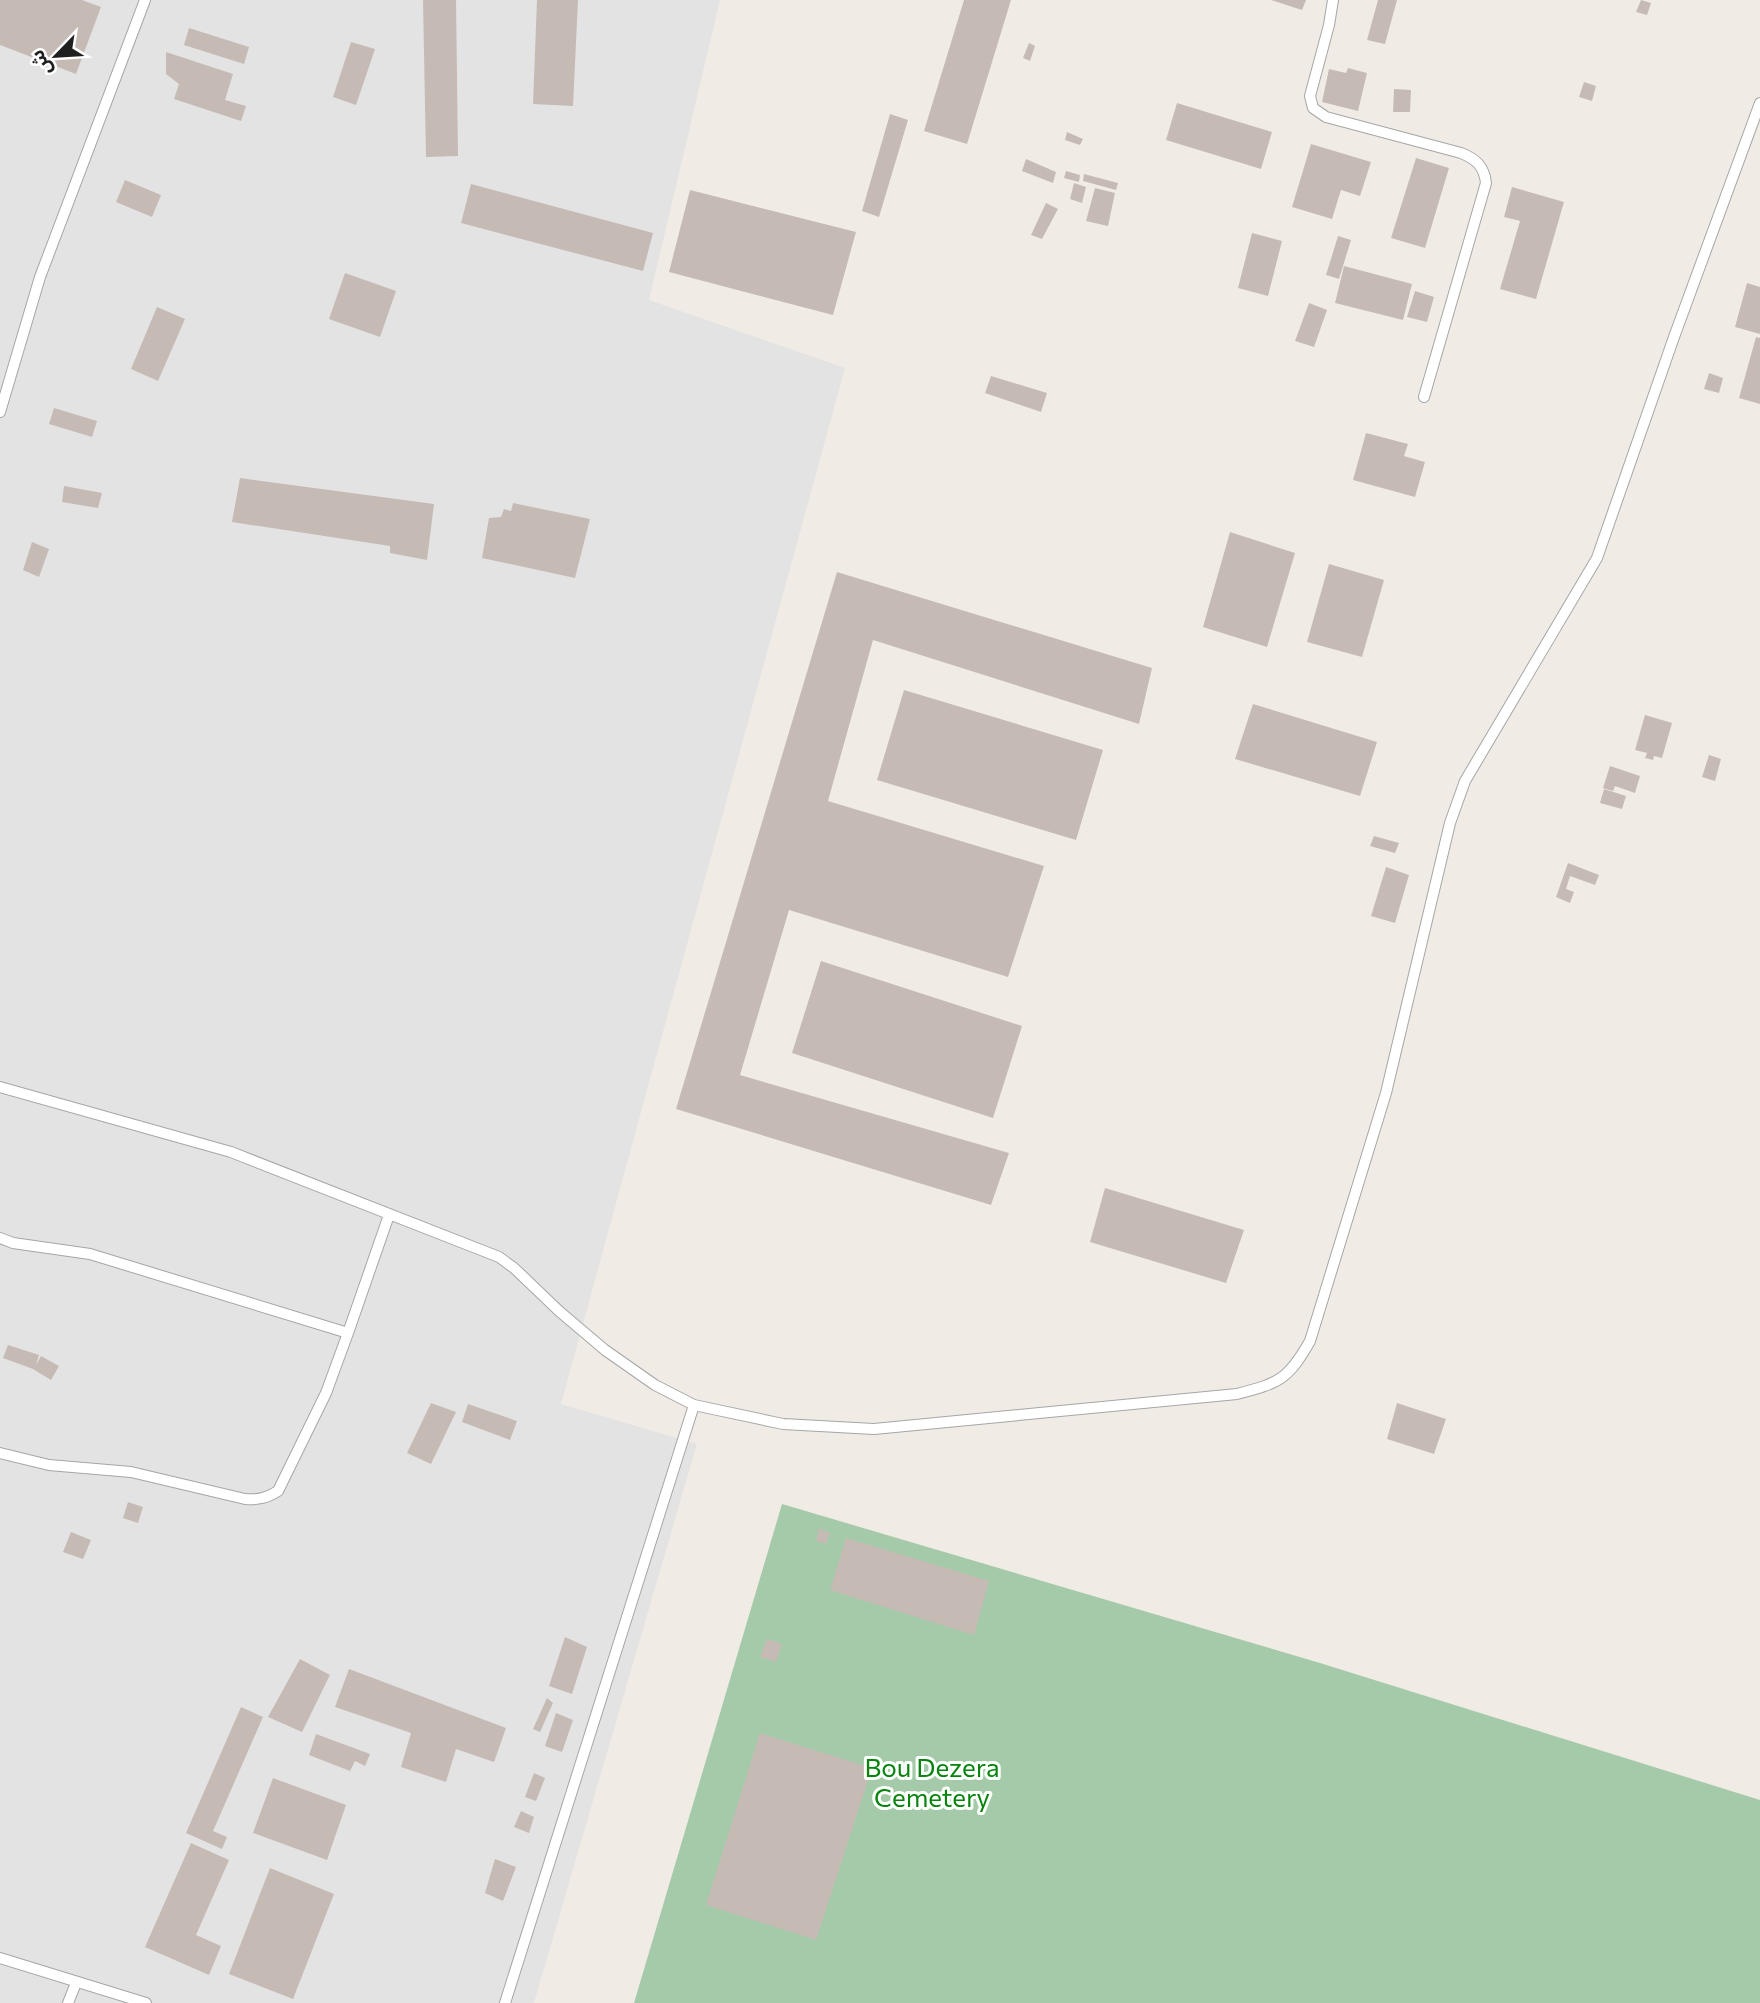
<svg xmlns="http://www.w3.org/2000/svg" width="1760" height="2003" viewBox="0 0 1760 2003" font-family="Commissioner,'Noto Sans Arabic',sans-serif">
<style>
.cemetery{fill:#a5caa9}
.parking{fill:#e3e3e3}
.building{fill:#c5bbb4}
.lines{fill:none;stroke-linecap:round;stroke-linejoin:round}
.service-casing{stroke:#a6a6a6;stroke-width:12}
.service{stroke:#fff;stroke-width:10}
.labels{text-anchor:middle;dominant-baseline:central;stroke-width:6;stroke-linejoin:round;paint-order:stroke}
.park-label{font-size:26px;fill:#06840b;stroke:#fff}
</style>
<rect width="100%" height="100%" fill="#f0ece5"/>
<path class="cemetery" d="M782,1504L1320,1663L1760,1800V2003H634Z"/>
<path class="parking" d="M0,0H720L649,300L845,368L561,1404L697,1444L534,2003H0Z"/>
<path class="building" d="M0,0H82L101,7L76,74L0,45Z
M423,0H456L458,156L426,157Z
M537,0H578L573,106L533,104Z
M964,0H1011L967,144L924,131Z
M1271,0H1306L1302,10Z
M1378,0H1397L1385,44L1367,40Z
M1641,0L1651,3L1647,15L1636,12Z
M189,28L249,47L244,64L184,45Z
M351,42L375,49L356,105L333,97Z
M1029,43L1035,46L1030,61L1023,58Z
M166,52L233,74L225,100L246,106L241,121L174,99L179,84L166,74Z
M1348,68L1367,73L1358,111L1322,102L1329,69L1346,73Z
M1584,82L1596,86L1592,101L1579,97Z
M1394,89L1411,90L1410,112H1393Z
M1177,103L1272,132L1261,169L1166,140Z
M890,114L908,120L879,217L862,211Z
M1067,132L1083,139L1080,145L1065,140Z
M1311,144L1371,162L1360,196L1341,190L1332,219L1292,207Z
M1416,158L1449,168L1425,248L1391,238Z
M1026,159L1056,172L1053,183L1022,171Z
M1066,171L1080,175L1079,182L1064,178Z
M1084,174L1118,183L1116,190L1083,181Z
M125,180L161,195L152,217L116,202Z
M1074,183L1086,187L1082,203L1070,199Z
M471,184L653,233L643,271L461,223Z
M1512,187L1564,202L1536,299L1500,289L1520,221L1504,217Z
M1095,188L1115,193L1108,226L1086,221Z
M690,190L856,232L833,315L669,272Z
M1046,203L1058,209L1042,239L1031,235Z
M1252,233L1282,241L1268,296L1238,288Z
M1338,236L1351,240L1339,279L1326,275Z
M1344,266L1412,284L1403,320L1335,303Z
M345,273L396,291L380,337L329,319Z
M1747,283L1760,287V334L1735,327Z
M1415,291L1434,297L1427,322L1407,317Z
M1309,303L1327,310L1314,347L1295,341Z
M157,307L185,319L158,381L131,369Z
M1756,337L1760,338V404L1739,398Z
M1709,373L1723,378L1719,393L1704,389Z
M991,376L1047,393L1041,412L985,393Z
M54,408L97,421L92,437L49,424Z
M1366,433L1408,444L1404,456L1425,462L1415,497L1353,480Z
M240,478L434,504L427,560L390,553V546L232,522Z
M64,486L102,493L98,508L62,502Z
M513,503L590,519L575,578L482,558L489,518L501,517L504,509L511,511Z
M1230,532L1295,553L1267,647L1203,627Z
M32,542L49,549L39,577L23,570Z
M1329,564L1384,580L1362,657L1307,642Z
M837,572L1152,668L1139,724L873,640L828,801L1044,866L1008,977L789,910L740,1075L1009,1153L991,1205L676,1109Z
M904,690L1103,750L1076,840L877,780Z
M1253,704L1377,742L1360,796L1235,759Z
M1645,715L1672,723L1662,758L1654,756L1653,760L1645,758L1647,753L1635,750Z
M1709,755L1721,759L1715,781L1702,777Z
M1610,766L1640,776L1635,793L1615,786L1613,791L1603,788Z
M1604,789L1626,796L1622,809L1600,803Z
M1374,836L1399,843L1395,853L1370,846Z
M1568,863L1599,875L1595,885L1570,876L1566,889L1574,892L1570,903L1556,897Z
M1386,867L1409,875L1395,923L1371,916Z
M821,961L1022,1026L993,1118L792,1053Z
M1105,1188L1244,1230L1226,1283L1090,1242Z
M8,1345L39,1355L36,1365L41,1356L59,1366L51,1380L33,1369L3,1358Z
M431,1403L456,1412L431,1464L407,1453Z
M1397,1403L1446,1419L1434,1454L1387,1439Z
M468,1404L517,1421L510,1440L462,1422Z
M128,1502L143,1507L138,1523L123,1518Z
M819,1528L830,1533L826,1544L816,1541Z
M71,1532L91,1540L83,1559L63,1552Z
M846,1538L989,1581L974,1635L830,1590Z
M565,1637L587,1647L572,1694L549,1686Z
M767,1639L782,1644L776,1662L760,1657Z
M300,1659L330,1675L302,1732L268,1717Z
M349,1669L506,1728L494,1762L456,1749L446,1782L401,1767L411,1733L335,1707Z
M547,1698L553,1703L540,1732L533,1729Z
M241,1707L263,1717L213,1831L227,1837L222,1849L186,1833Z
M556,1713L573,1720L562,1752L545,1746Z
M760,1733L872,1768L816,1940L706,1905Z
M316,1734L370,1754L365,1766L355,1761L350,1771L309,1755Z
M534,1773L545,1778L536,1801L525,1797Z
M273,1778L346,1805L327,1860L253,1833Z
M521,1811L534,1817L529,1833L514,1827Z
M191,1843L229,1860L196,1935L221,1946L209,1975L145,1947Z
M495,1859L516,1867L503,1901L485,1893Z
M270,1868L334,1894L293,1999L229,1974Z"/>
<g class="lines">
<defs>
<path id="service" d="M1333,0L1329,25L1310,96L1313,108L1326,117L1461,153C1476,159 1484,166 1486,183L1424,397
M0,412L40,277L145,0
M0,1087L231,1152L499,1257L514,1268L559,1311L605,1350L655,1385L694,1405L783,1424L874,1429L1237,1394C1279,1383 1288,1380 1310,1341L1386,1093L1450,823L1465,781L1597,558L1674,337L1760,103
M0,1238L13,1243L90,1254L348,1333L326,1393L278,1491C267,1498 258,1500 245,1499L131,1472L49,1465L0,1453
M348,1333L389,1215
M0,1958L146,2003
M68,2003L76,1983
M505,2003L694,1405"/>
</defs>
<use href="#service" class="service-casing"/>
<use href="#service" class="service"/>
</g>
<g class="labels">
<g class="park-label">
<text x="932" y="1766">Bou Dezera<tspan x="932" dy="30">Cemetery</tspan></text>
</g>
</g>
<g transform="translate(56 56) rotate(245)" stroke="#ffffff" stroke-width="5" paint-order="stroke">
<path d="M0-5L12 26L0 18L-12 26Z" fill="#1f1f1f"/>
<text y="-10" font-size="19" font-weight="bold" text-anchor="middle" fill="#1f1f1f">ش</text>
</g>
</svg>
